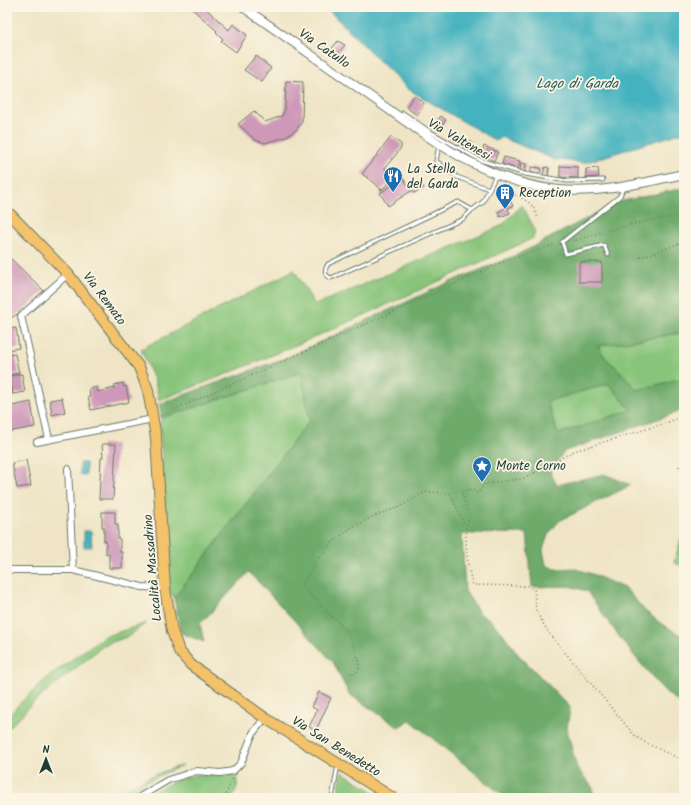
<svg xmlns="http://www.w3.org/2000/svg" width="691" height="805" viewBox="0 0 691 805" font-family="Kalam,sans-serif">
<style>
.green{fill:#88c47a;stroke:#548057}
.forest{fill:#6eaa6a;stroke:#46744f;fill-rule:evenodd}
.water{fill:#44b2bf;stroke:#32787a}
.building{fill:#ce98b8}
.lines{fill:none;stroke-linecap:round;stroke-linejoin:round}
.service-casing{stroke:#687867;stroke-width:5}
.minor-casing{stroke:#687867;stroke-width:8}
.tertiary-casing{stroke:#687867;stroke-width:10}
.primary-casing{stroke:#687867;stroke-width:12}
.path{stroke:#687867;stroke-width:1.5;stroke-dasharray:1 3;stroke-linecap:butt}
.service{stroke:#fff;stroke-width:3}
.minor{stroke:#fff;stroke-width:6}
.tertiary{stroke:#fff;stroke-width:8}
.primary{stroke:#f3c26a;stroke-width:10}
.labels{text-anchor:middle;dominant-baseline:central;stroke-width:3.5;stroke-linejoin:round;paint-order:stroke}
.street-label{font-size:13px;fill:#1f3d34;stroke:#fcf5e5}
.poi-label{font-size:13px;fill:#1f3d34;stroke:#fcf5e5;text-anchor:start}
.water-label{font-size:14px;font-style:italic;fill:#2a605e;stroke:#fcf5e5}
</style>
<rect width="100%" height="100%" fill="#fcf5e5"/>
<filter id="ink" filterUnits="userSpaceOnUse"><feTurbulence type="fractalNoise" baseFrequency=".025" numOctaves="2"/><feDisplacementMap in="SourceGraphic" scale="8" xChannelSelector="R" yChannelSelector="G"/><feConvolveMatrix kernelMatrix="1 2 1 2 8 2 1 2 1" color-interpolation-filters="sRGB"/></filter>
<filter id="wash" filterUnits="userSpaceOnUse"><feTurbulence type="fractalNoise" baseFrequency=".012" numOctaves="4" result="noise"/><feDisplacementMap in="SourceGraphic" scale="16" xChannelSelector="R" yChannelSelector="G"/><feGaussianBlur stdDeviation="0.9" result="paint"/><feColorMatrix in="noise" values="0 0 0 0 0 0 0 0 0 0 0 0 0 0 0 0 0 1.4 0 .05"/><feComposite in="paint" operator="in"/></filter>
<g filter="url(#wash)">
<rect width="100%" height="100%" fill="#efe5c6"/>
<path class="green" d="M522,205L535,230L533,238L527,241C405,296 285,354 159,400L155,382L141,349L294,270L315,305L501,226Z
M684,331V378L637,390L618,369L606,359L598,346L675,334Z
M302,372L310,420L174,598L169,589L160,424L162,418Z
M609,384L631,410L558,434L547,401Z
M684,529V566L674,563Z
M146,623L129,636L104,645L34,702L7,730V719L18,705L48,677L103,637Z
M183,765L139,785L119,798H111C135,781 155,774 183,765Z
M342,772L383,798H337Z
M238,773L237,787L232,798H142C160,787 182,776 204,774C215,773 227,777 238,773Z"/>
<path class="forest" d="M684,188V331L675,334L598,346L606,359L618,369L637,390L684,378V410L565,451L553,466L550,472L557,485L604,474L631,485L559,521L548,535L543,550L546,565L555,569L573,568L595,575L626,589L645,611L663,625L684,637V704C669,698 658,684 648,672C625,646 606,619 587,591L569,586L532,587L527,533L462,534L465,591L480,614L489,619L502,632L518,654L570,707L567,730L577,768L593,788V798H506L410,720L398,727L349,694L333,662L249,572L200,624L204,642L181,633L174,598L310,420L301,372L162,418L159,404L288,357L445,284L519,254L618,202ZM609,384L631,410L558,434L547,401Z"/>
<path class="water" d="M325,7H684V132L583,163L553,159L501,137L496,141L408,89Z
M80,463H86V475H80Z
M84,531H91L92,547H84Z"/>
<g id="blocks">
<path class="building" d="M190,7H204L229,30L233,24L247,35L236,52L221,41L223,39L216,32L217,31Z
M338,41L345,45L338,53L343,57L341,59L329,52Z
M256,56L271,68L262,82L244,70Z
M286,81L303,82L302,122L296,130L286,137L265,143L255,140L238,124L254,111L265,122L282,116L285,109Z
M414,96L424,103L417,115L406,107Z
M441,116L446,120L440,128L435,123Z
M391,137L401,144V148L385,168L387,176L392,181L381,190L375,183L362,174Z
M461,138L471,142L468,149L458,144Z
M484,146L498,152L494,161L481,155Z
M504,157L520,161L518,169L502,164Z
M521,163L526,164L525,172L520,171Z
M560,166L578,167V178L560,177Z
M531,167L541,168V173L531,172Z
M545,167L549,168L548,176H543Z
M598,168L599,177L586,178V169Z
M403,178L409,187L420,182L424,188L414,193L411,191L388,206L380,193Z
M511,202L513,206L509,208L507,203Z
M507,207L510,213L500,217L498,212Z
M7,255L44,291L23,311L7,320Z
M579,262H602V282H579Z
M16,328L19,348L7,350V329Z
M15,354L19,373L7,375V355Z
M22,374L25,392L13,394L10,376Z
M7,378H8L12,395L7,396Z
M123,383L124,387L126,386L129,402L91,410L88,397H90L89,389L97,387L98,392L115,388L114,385Z
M62,398L65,412L52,415L50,400Z
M31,402L35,427L7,432V407Z
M102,444H116L113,499H99L101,458H103Z
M26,460L31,486L17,488L12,463Z
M102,512H115V524H118V539H120V552H122V568H109V554H106V541H104V527H102Z
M319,692L331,698L316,730L309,727L317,710L312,707Z"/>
</g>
</g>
<g filter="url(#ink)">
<use href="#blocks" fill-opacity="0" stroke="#687867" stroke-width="1"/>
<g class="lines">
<defs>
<path id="service" d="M403,113L429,131
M426,135L429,131L480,160L525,174L567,181L603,180
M439,145L436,161L457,177L489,189
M472,210L458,202L328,264C324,270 324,275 331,278L463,219L472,210L483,202L496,175
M608,255L604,245L566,254L562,242L620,196L623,188
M332,798L337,770L339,766"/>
<path id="minor" d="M49,439L21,316L68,274
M37,442L153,419
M68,469L73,570
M7,570H73L142,587L165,588
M138,798L168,780L197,771L220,773L233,771L241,763L253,733L265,718"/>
<path id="tertiary" d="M243,7C284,36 325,65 367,94C425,135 485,183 559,190C602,194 642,183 684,174"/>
<path id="primary" d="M7,211L68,274L139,367L148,390L156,438L165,588L172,631L179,651L191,665L265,718L393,798"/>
</defs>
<use href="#service" class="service-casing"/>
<use href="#minor" class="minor-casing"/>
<use href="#tertiary" class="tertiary-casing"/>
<use href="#primary" class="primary-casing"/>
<path class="path" d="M495,190C507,193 525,196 533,207C535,210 537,216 538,219
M573,240L574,241C610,229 646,219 684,216
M636,259L684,242
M160,416L404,307L500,263L556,244
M684,416L663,424L574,451L525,478L485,484L478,493L471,489L461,492L470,517C469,520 467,523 466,526C465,540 468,573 473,585L529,586L534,590L536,611L548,632L635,736L646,743L684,761
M679,466V470L684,475
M351,673L354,675L359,670V660L347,631L315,600L302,585L317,560L333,542L352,527L377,515L399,507L425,492L450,493L463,522L466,525
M224,798L233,778"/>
<use href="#service" class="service"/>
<use href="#minor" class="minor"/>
<use href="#tertiary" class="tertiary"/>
<use href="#primary" class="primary"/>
</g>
</g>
<defs>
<symbol id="restaurant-pin" viewBox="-11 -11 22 30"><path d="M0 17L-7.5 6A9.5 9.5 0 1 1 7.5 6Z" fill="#1f6fb2" stroke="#fcf5e5"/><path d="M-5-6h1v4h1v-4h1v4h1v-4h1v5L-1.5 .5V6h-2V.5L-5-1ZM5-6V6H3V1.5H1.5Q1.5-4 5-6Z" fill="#fff"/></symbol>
<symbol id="building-pin" viewBox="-11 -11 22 30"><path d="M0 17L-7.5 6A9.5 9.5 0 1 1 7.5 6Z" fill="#1f6fb2" stroke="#fcf5e5"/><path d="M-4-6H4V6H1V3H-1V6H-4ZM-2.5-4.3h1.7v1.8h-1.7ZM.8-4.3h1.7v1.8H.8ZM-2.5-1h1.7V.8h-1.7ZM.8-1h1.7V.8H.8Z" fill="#fff"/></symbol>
<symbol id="sight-pin" viewBox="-11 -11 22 30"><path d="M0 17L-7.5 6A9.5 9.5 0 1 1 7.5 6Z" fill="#1f6fb2" stroke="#fcf5e5"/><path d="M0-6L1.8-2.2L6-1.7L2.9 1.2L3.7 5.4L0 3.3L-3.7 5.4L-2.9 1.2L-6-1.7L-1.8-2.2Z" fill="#fff"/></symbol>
</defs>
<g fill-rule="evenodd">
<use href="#restaurant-pin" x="382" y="165" width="22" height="30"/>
<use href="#building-pin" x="494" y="182" width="22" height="30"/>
<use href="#sight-pin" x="471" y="455" width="22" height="30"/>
</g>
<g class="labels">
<g class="street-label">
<text transform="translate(324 49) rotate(35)">Via Catullo</text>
<text transform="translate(459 140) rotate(30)">Via Valtenesi</text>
<text transform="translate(104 299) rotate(53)">Via Remato</text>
<text transform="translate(153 568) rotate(-95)">Località Massadrino</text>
<text transform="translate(336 747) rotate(32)">Via San Benedetto</text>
</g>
<g class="poi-label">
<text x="407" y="169">La Stella<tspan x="407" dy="15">del Garda</tspan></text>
<text x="519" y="193">Reception</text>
<text x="496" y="466">Monte Corno</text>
</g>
<g class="water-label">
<text x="577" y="84">Lago di Garda</text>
</g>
</g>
<rect width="691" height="805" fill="none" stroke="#fcf5e5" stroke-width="24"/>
<g transform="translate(46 759)" stroke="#fcf5e5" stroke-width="3" paint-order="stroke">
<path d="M0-3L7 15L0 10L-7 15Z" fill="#1f3d34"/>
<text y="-6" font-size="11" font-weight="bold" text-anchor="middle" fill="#1f3d34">N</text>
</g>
</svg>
